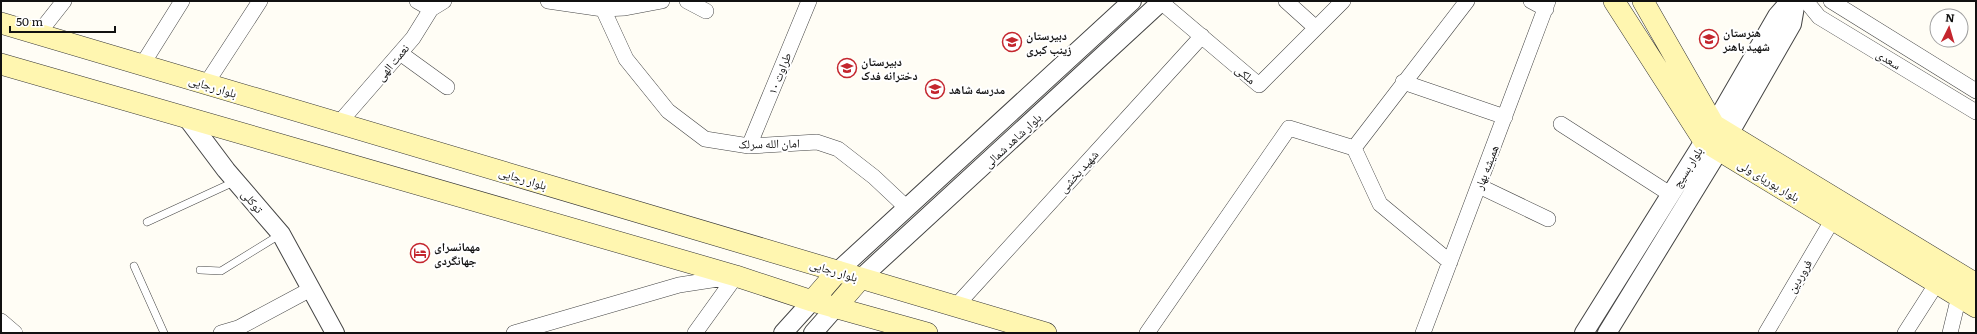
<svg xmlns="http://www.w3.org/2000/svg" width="1977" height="334" viewBox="0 0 1977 334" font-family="Literata,'Noto Naskh Arabic',serif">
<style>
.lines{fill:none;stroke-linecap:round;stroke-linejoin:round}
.service-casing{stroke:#444;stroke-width:8}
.minor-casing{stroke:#444;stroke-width:16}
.tertiary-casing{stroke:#444;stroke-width:20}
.secondary-casing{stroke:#333;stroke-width:22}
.service{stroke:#fff;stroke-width:7}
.minor{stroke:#fff;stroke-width:15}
.tertiary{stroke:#fff;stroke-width:18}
.secondary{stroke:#fff6b0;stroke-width:21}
.labels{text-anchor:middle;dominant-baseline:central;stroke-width:4;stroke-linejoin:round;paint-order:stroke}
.poi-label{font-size:12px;font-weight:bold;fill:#111;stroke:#fff;text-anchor:start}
.street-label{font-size:12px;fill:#111;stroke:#fff}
</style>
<rect width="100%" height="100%" fill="#fffdf5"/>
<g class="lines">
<defs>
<path id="service" d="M147,222L236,181
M134,266L164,333
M200,270L221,271L281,234"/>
<path id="minor" d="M417,1L431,9
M548,1L603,9L625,8L623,1
M687,1L706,11
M1286,1L1316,28
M1531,1L1546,9
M1806,1L1819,17L1976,112
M1831,1L1976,91
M1161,2L1259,85L1343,1
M625,8L662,1
M603,9L626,59L668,111L705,139L749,146L817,142L838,149L874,177L907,208
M38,34L64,1
M400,53L447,87
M142,65L182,1
M1403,82L1505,117
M206,84L260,1
M339,123L413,38L431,9L444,1
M1561,124L1670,194
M749,146L809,1
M1479,186L1548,219
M1450,262L1380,204L1354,148L1467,1
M955,307L1202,36
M1,321L15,333
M221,333L238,328L311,289
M514,333L679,285L731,277
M695,333L736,276
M1147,333L1289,128L1354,148
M1423,333L1548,1
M1766,333L1833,219
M1905,333L1937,283
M1950,333L1959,296"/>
<path id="tertiary" d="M187,118L226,170L281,234L335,333
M838,271L1132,1
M861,278L1162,1
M783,333L812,301
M813,333L835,308
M1584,333L1714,125L1777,16L1790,1
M1607,333L1729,134L1792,24L1796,1"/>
<path id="secondary" d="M1614,1L1704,141L1976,307
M1643,1L1714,125L1976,284
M1,23L1046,333
M1,64L736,276L812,301L927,333
M812,301L838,271
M835,308L861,278"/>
</defs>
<use href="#service" class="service-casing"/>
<use href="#minor" class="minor-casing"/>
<use href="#tertiary" class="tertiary-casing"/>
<use href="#secondary" class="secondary-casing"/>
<use href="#service" class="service"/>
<use href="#minor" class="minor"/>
<use href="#tertiary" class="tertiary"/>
<use href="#secondary" class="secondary"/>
</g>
<defs>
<symbol id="university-ring" viewBox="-11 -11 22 22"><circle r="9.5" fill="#fff" stroke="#c4262e" stroke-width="1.5"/><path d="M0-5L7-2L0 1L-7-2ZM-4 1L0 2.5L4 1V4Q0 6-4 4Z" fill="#c4262e"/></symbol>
<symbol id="school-ring" viewBox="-11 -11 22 22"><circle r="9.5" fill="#fff" stroke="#c4262e" stroke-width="1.5"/><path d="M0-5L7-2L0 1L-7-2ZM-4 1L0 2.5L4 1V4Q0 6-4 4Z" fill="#c4262e"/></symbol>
<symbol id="hotel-ring" viewBox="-11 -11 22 22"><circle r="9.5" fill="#fff" stroke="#c4262e" stroke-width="1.5"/><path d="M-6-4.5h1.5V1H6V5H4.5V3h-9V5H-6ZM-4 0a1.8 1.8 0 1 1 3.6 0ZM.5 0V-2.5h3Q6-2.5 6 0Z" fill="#c4262e"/></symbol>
</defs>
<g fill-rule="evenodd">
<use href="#university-ring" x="1698" y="28" width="22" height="22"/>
<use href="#university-ring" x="1001" y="31" width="22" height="22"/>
<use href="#school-ring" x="836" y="57" width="22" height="22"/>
<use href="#school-ring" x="924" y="78" width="22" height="22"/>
<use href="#hotel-ring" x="409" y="242" width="22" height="22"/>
</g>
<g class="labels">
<g class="poi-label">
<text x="1723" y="32">هنرستان<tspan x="1723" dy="14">شهید باهنر</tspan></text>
<text x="1026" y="35">دبیرستان<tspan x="1026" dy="14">زینب کبری</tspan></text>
<text x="861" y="61">دبیرستان<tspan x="861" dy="14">دخترانه فدک</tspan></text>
<text x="949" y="89">مدرسه شاهد</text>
<text x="434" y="246">مهمانسرای<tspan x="434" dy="14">جهانگردی</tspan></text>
</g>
<g class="street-label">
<text transform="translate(1889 59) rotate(31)">سعدی</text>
<text transform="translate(392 62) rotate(-50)">نعمت الهی</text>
<text transform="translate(779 73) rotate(-68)">طراوت ۱۰</text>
<text transform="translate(1246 74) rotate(40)">ملکی</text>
<text transform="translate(213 86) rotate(17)">بلوار رجایی</text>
<text transform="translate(1012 140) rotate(-43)">بلوار شاهد شمالی</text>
<text transform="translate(769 143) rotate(-1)">امان الله سرلک</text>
<text transform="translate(1486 167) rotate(-69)">همیشه بهار</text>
<text transform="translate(1687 167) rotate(-58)">بلوار بسیج</text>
<text transform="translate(1078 171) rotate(-48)">شهید بخشی</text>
<text transform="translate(523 178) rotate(17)">بلوار رجایی</text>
<text transform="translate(1769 180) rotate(31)">بلوار پوریای ولی</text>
<text transform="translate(253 201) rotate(50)">توکلی</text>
<text transform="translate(834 270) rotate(17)">بلوار رجایی</text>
<text transform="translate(1799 276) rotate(-59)">فروردین</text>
</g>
</g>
<rect width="1977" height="334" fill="none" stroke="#111111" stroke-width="4"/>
<g transform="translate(1949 28) rotate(5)"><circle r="19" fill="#ffffff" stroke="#a0a0a0"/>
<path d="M0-3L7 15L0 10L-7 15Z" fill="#c4262e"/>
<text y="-6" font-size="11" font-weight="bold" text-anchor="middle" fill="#111111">N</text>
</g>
<path d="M10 26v6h105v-6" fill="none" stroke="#111111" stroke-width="2"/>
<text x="16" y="26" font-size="12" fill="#111111" stroke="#ffffff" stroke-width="3" paint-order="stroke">50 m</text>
</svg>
